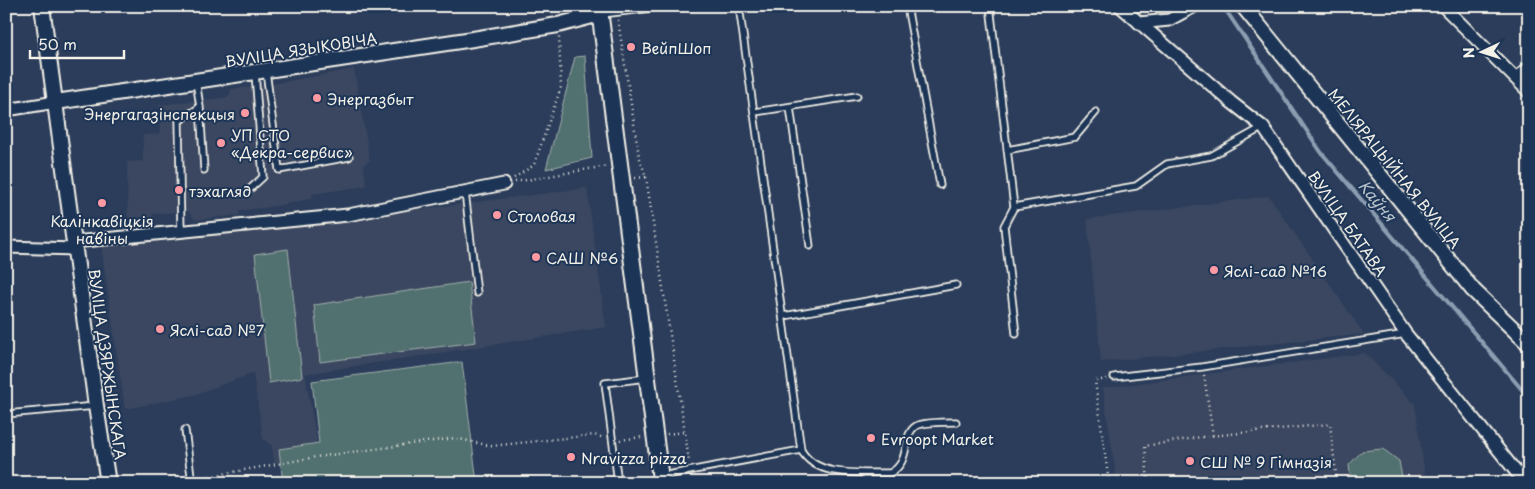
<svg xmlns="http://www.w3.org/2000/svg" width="1535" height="489" viewBox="0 0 1535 489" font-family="'Playpen Sans',sans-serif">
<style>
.built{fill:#3b4760}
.green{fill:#51706f;stroke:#a2b0ac}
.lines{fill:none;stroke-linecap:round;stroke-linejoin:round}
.stream{stroke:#8c9eb1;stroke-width:4}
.service-casing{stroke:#f4f1e8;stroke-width:9}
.minor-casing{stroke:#f4f1e8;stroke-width:15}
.tertiary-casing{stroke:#f4f1e8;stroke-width:18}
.secondary-casing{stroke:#f4f1e8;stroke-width:19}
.path{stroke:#f4f1e8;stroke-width:2.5;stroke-dasharray:1 4;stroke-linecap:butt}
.service{stroke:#1d3557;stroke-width:5.5}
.minor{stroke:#1d3557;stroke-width:11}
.tertiary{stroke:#1d3557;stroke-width:14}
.secondary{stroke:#1d3557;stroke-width:15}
.poi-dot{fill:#ff9aa2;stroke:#1d3557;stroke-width:2}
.labels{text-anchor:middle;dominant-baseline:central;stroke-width:4;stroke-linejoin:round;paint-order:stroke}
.poi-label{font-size:15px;fill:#f4f1e8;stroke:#1d3557;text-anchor:start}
.street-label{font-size:15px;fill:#f4f1e8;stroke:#1d3557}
.water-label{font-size:16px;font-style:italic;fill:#b7c1c8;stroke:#1d3557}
</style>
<rect width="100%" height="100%" fill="#2b3d5b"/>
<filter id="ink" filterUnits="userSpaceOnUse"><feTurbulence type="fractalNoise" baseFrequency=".02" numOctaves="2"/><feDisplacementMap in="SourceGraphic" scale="10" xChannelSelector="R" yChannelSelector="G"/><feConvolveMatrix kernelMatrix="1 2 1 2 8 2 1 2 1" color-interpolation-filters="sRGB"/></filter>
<g filter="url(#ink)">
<path class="built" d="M354,69L370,161L364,164L366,186L312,194L313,198L277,206L239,211L240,215L195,220L188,211L153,214L150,225L128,226L127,162L143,161V135L160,134L159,105L229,97L231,89L261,86Z
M587,188L606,327L305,374L319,453L274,463L272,446L263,439L253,373L194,395L125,409L101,245L235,233Z
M1269,196L1364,334L1101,362L1087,219Z
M1365,353L1415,404L1426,483H1117L1103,388Z"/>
<path class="green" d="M1135,6H1173L1161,13L1143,11Z
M585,56L592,158L546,169L575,57Z
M288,249L302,377L269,383L255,254Z
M469,282L476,342L320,362L314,305Z
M462,362L477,483H283L279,449L319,443L312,381Z
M1383,449L1399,461L1403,483H1351L1349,465L1362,451Z"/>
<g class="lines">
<path class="stream" d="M1223,6L1321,152L1529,398"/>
<defs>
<path id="service" d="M739,6L801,450C817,479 862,472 890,473C912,462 901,435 916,426C923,422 947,422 956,422
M907,6L940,185
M990,6L1014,207L1136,186L1167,164L1211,156L1263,127
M602,14L669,6
M266,71L279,170L349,157
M196,81L200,107L204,170
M790,107L810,246
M755,112L857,96
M1007,150L1075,137L1096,112
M251,188L263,177L255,73
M465,192L477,293
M1014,207L1004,226L1016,334
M181,232L179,121L200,107
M784,316L956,285
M1114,377L1202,367L1406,334
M6,414L96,406
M185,430L192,483
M662,476L801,450
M618,483L605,383L647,378"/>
<path id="minor" d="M1120,6L1231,102L1263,127L1406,334L1525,483
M1443,6L1529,92
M1139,23L1169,20L1195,6
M1516,79L1529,68
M6,110L56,102
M74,242L348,215L504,184
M6,247L76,249"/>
<path id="tertiary" d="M42,6L96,406L108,483
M1243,6L1473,290L1529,344
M56,102L473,39L558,25L600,14"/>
<path id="secondary" d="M599,6L661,483"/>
</defs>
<use href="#service" class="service-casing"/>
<use href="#minor" class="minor-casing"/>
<use href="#tertiary" class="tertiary-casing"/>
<use href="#secondary" class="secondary-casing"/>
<path class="path" d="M618,20L639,156L646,177L685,432
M514,178L534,165L561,87L559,37
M635,178L646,177
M515,182L606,166
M1204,375L1213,436
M1107,379L1095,381L1109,483
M667,434L685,432L689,462
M620,440L642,437
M200,478L316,457L455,438L491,446L594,435L605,438
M1148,483L1145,446L1201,437L1330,424L1337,483"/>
<use href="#service" class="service"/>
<use href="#minor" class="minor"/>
<use href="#tertiary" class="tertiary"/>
<use href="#secondary" class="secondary"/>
</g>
</g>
<g class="poi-dot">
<circle cx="631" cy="47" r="5"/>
<circle cx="317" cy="98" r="5"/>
<circle cx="245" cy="113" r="5"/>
<circle cx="221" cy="143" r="5"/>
<circle cx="179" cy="190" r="5"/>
<circle cx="102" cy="203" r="5"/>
<circle cx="497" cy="215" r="5"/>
<circle cx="536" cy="257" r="5"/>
<circle cx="1214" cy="270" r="5"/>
<circle cx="160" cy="329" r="5"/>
<circle cx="871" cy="438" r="5"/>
<circle cx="571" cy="457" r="5"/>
<circle cx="1190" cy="461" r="5"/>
</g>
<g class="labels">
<g class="poi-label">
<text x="641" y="47">ВейпШоп</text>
<text x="327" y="98">Энергазбыт</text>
<text x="235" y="113" text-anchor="end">Энергагазінспекцыя</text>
<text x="231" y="134">УП СТО<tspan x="231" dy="17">«Декра-сервис»</tspan></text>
<text x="189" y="190">тэхагляд</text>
<text x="507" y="215">Столовая</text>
<text x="102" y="220" text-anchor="middle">Калінкавіцкія<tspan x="102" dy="17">навіны</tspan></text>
<text x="546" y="257">САШ №6</text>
<text x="1224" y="270">Яслі-сад №16</text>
<text x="170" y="329">Яслі-сад №7</text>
<text x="881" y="438">Evroopt Market</text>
<text x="581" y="457">Nravizza pizza</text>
<text x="1200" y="461">СШ № 9 Гімназія</text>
</g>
<g class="street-label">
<text transform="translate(301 49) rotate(-9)">ВУЛІЦА ЯЗЫКОВІЧА</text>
<text transform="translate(1395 168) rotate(51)">МЕЛІЯРАЦЫЙНАЯ ВУЛІЦА</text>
<text transform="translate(1348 223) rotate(55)">ВУЛІЦА БАТАВА</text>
<text transform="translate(108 364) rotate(82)">ВУЛІЦА ДЗЯРЖЫНСКАГА</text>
</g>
<g class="water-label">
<text transform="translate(1378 200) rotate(50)">Каўня</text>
</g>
</g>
<rect width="1535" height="489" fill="none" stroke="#1d3557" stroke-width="25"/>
<rect x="12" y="12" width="1510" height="464" fill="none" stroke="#f4f1e8" stroke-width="2" filter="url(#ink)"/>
<g transform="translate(1482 52) rotate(266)" stroke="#1d3557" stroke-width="4" paint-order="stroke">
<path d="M0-4L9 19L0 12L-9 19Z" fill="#f4f1e8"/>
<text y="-8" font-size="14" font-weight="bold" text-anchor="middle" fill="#f4f1e8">N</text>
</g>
<path d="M30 50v8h94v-8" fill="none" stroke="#f4f1e8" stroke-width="2.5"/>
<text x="38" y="50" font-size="15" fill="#f4f1e8" stroke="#1d3557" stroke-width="4" paint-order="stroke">50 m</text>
</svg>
